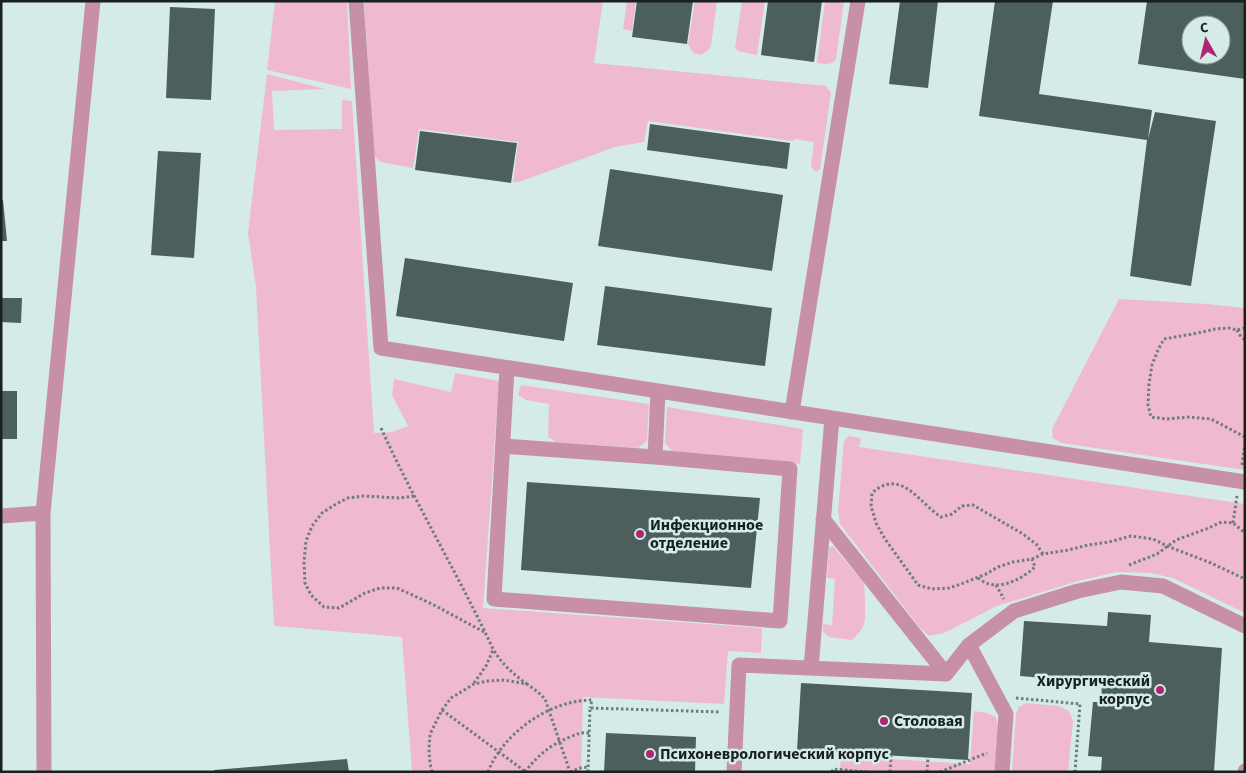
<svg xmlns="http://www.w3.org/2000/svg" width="1246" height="773" viewBox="0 0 1246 773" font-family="'Source Sans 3',sans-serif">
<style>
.green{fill:#efbad0}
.building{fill:#4c5f5d;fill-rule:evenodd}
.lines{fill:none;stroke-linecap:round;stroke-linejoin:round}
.path{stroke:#6e7d7b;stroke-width:3;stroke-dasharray:2.5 2.5;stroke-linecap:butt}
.minor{stroke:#c790a7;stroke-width:15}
.poi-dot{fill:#ab2771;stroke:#d5ebe8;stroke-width:2}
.labels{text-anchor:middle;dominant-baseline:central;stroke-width:5;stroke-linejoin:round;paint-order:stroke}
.poi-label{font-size:16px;font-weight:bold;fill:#192120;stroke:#d5ebe8;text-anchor:start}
</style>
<rect width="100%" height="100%" fill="#d5ebe8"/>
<path class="green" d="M275,1H347L351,89L267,70Z
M364,1H603L594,63L826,86L831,93L820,169L816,172L811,167L814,142L795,139L793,141L648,121L644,142L615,147L519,182H513L518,142L419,129L413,168L380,162L374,155Z
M627,1H636L632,31L623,29Z
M695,1H717L711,46L708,50L701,55L693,53L688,44Z
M742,1H765L757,55L738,51L735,48Z
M825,1H844L836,59C831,66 825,64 817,63Z
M267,74L325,89L272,91L274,130L342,129V100L352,101L374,433L392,432L408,426L392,395L394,379L451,392L455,373L499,381L483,608L762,628L761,653L728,651L724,704L583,697L581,772H412L402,637L274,626L256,287L248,233Z
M1119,299L1207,304L1245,308V470L1061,443L1053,438L1052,429Z
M521,385L649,404L647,441L638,448L556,442L548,437L549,404L526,400L518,395Z
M667,407L803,429L800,464L672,451L665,443Z
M849,436L861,438L859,447L1245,504V613L1173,578L1150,573L1117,572L1078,581L997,606L944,633L929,636L920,628L840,524L838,511L844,441Z
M833,546L864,583C865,591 866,616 864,624C862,631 857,635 852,640L829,637L823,632V624L832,625L835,579L827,578L829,548Z
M1026,703L1058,706L1069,711L1073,721L1068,772H1012L1016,714L1019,707Z
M974,711L987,713L996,717L998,726L995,769L992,772H839L842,756L970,764Z"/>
<path class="building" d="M637,1H693L687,44L632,37Z
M768,1H822L814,62L761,55Z
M900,1H938L928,88L889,84Z
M995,1H1053L1039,94L1152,110L1148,139L1155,112L1216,121L1191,286L1130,276L1147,140L979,116Z
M1147,1H1245V79L1138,64ZM1191,25H1221V55H1191Z
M170,7L215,9L211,100L166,98Z
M650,124L790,143L787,169L647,150Z
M420,131L517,143L511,183L415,170Z
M158,151L201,153L194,258L151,255Z
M610,169L783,195L772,271L598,246Z
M1,200H3L7,241H1Z
M405,258L573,283L564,341L396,316Z
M605,286L772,308L765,366L597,345Z
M1,298H22L21,323L1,322Z
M1,391H17V439H1Z
M527,482L760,498L751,588L521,570Z
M1108,612L1151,615L1149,642L1222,648L1214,772H1101L1102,757L1088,756L1093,702H1101L1102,683L1020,676L1024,621L1107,626Z
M801,683L972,693L968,760L797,750Z
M606,733L696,737L695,772H604Z
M347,759L349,772H214V770Z"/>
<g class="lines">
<path class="path" d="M1245,328L1237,330L1229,328L1215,329L1198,333L1164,339L1158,350L1152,365L1149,384L1148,405L1151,417L1167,419L1189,417L1211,419L1245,437
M1237,330L1241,337L1245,340
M381,428C415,503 458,574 493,649C502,664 513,674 527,684
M1242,465L1245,444
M414,496L399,498L364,496L348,498L336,504L322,513L312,526L306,541L304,562L305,583L311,595L324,607L339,608L365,593L380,588H397L432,604L486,633
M1233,523L1237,496
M1043,554L1037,545L1023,534L973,505L962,506L952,514L941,517C919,503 901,467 872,493L871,506L876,523L885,539L918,585L932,589L949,588L961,584L986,574L998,567L1013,562L1032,559L1043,554L1068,550L1088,545L1109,542L1131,536L1153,539L1167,546L1211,563L1245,579
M1129,565L1157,554L1176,540L1206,529L1222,522L1233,523L1245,533
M978,578C981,580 985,583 989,584C1005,588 1023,578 1035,567L1032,559
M996,585L1004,599
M474,683L486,666L493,650
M1016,698L1080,704L1075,772
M442,710L526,772
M432,772L430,763L429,750L430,734L442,710L451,698L474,684L488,681L504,680L527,684L538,692L545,699L570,772
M488,772C503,733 550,700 592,700L590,708
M525,772C537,756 551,744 570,737C577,734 582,732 589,733
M570,772L580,768L588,767
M588,772L590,708L721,712
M832,772L833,769L867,772
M890,772L891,756
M927,772L928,758
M940,772L987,753"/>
<path class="minor" d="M356,1L381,348L1245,482
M507,368L494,599L780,621L790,469L655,457L658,391
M792,412L858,1
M503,446L655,457
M1,516L43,513
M823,519L946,674
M969,645L1006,714L1002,772
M811,668L832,418
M44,772L43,513L93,1
M734,772L739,665L946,674L969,645L1014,611L1078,591L1121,582L1163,586L1245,626
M1245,772V771"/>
</g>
<g class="poi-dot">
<circle cx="640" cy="534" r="5"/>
<circle cx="1160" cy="690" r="5"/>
<circle cx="884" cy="721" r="5"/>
<circle cx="650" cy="754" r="5"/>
</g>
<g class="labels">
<g class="poi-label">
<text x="650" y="525">Инфекционное<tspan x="650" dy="18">отделение</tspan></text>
<text x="1150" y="681" text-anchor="end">Хирургический<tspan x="1150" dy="18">корпус</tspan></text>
<text x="894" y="721">Столовая</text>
<text x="660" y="754">Психоневрологический корпус</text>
</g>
</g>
<rect width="1246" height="773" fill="none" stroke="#192120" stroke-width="5"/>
<g transform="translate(1206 40) rotate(352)"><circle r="24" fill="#d5ebe8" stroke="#8a9a98"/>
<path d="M0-4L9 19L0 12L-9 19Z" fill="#ab2771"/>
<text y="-8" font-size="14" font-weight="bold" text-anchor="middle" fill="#192120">С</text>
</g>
</svg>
